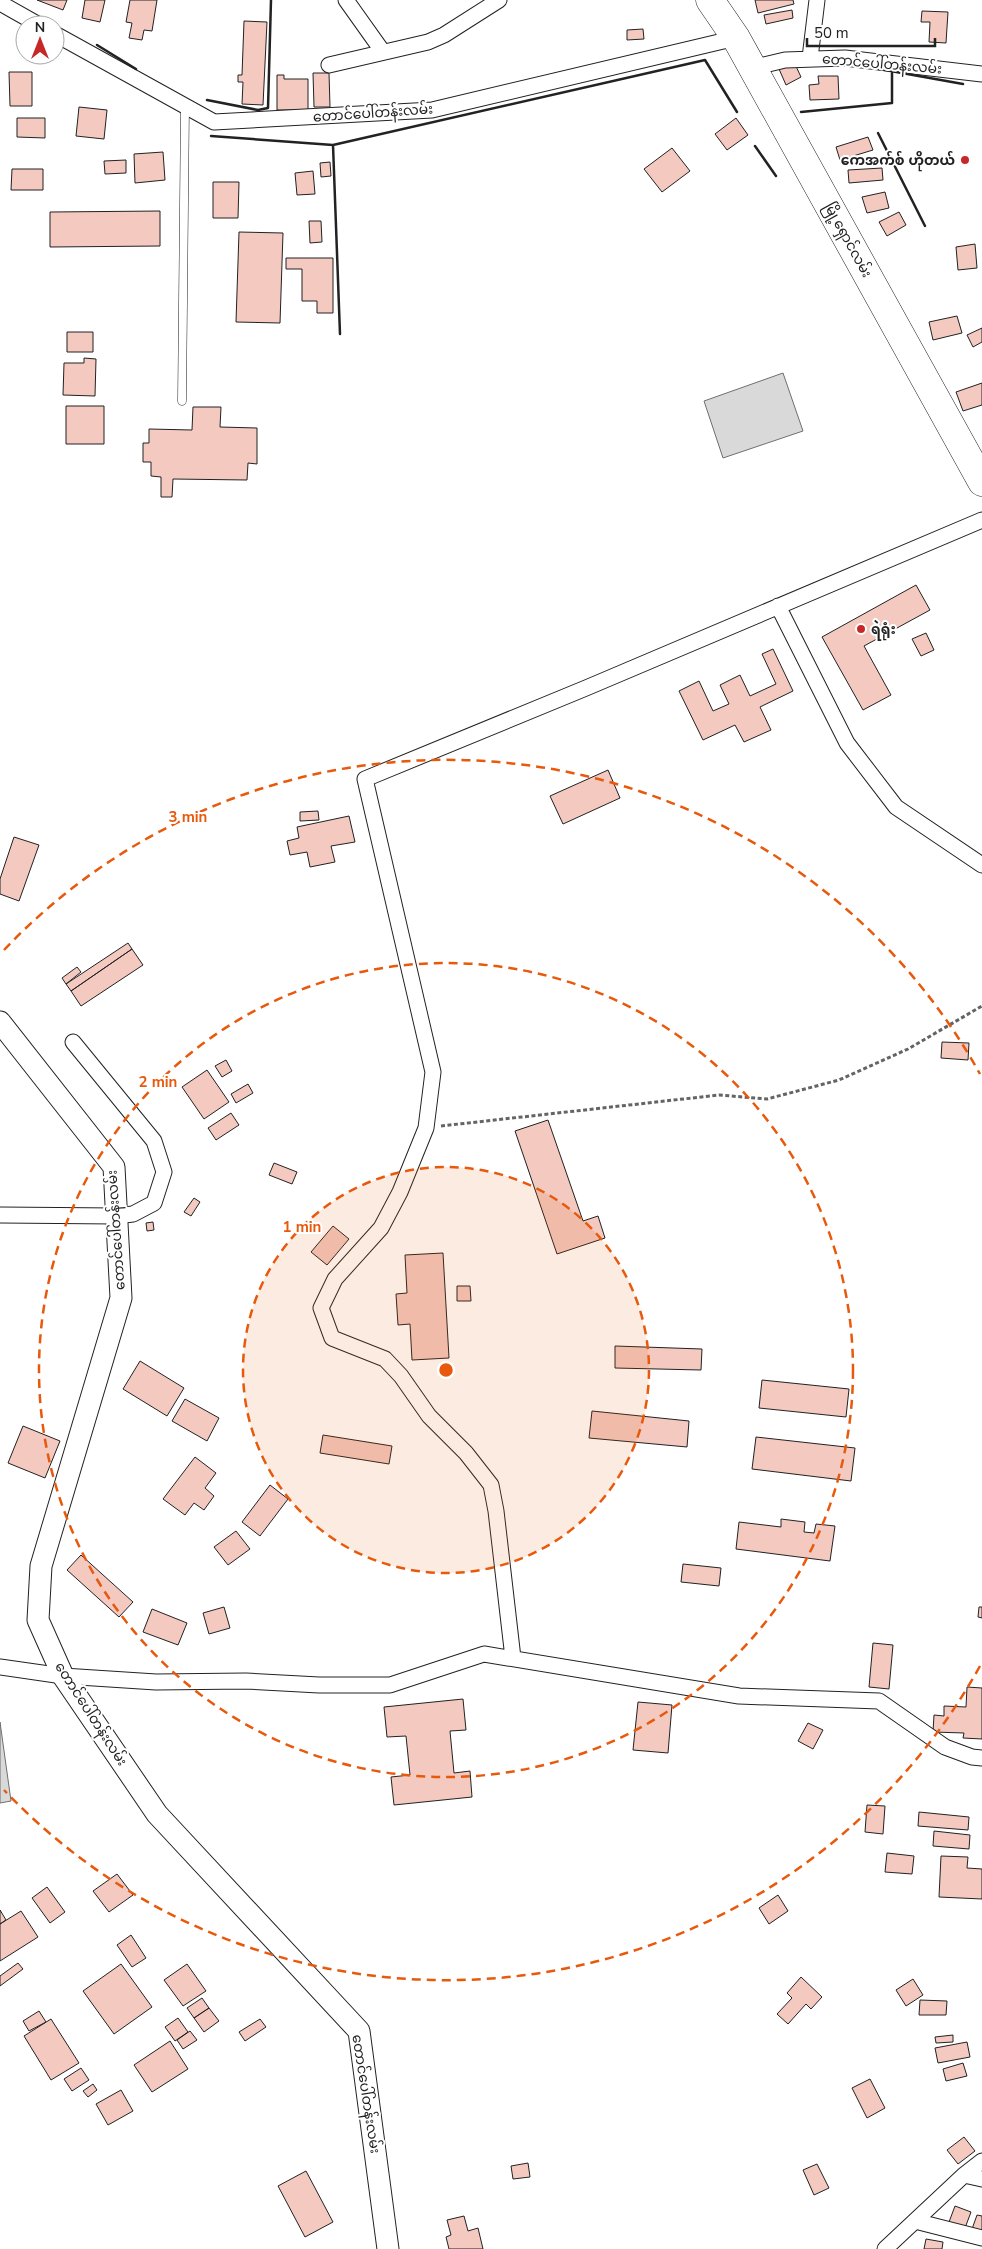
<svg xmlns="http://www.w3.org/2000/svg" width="982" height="2249" viewBox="0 0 982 2249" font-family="'Nunito Sans','Noto Sans Myanmar',sans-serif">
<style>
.water{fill:#d9d9d9;stroke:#6f6f6f}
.building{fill:#f3c9c0;stroke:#222}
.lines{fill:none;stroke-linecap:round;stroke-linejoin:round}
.lane-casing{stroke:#222;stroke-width:9}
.street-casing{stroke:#222;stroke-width:17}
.secondary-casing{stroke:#222;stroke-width:23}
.highway-casing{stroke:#222;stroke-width:29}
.path{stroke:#646464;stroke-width:3;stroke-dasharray:4 2.5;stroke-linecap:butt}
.lane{stroke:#fff;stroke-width:8}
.street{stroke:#fff;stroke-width:15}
.secondary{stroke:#fff;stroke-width:21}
.highway{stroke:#fff;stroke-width:28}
.wall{stroke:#222;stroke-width:2.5}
.ring{fill:none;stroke:#e8590c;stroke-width:2.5;stroke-dasharray:9 6}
.poi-dot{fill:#c62828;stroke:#fff;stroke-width:2}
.labels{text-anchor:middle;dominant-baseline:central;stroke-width:4;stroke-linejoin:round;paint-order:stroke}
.street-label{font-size:14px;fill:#222;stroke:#fff}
.poi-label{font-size:14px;font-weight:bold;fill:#222;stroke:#fff;text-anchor:end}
.centre{fill:#e8590c;stroke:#fff;stroke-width:2.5}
.ring-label{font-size:15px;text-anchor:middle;font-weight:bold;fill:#e8590c;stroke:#fff;stroke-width:4;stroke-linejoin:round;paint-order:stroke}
</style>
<rect width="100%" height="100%" fill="#fff"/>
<path class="water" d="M783,373L803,431L723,458L704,401Z
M0,1722L11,1801L0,1803Z"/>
<path class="building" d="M37,0H67L63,10Z
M85,0H105L100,22L82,18Z
M130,0H157L152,31L144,30L142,40L129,38L132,23L126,22Z
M755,0H793L794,4L758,13Z
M792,10L793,18L766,24L764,15Z
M922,11L948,12L946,43L929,42L930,22H921Z
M244,21L267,22L263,105L242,104L243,82H238V75H242Z
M643,29L644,39L627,40V30Z
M794,62L801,77L786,85L779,69Z
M9,72H32V106H10Z
M313,73H329L330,107H314Z
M277,75H284V79H308V110H277Z
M818,76H838L839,99L810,100L809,85L819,84Z
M79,107L107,110L104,139L76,136Z
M17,118H45V138L17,137Z
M736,118L748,135L727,150L715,134Z
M868,137L873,150L840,160L836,147Z
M672,148L690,171L662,192L644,169Z
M163,152L165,180L135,183L134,154Z
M126,160V173L105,174L104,161Z
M330,162L331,176L321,177L320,163Z
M882,168L883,180L849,183L848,170Z
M12,169H43V190H11Z
M313,171L315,194L297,195L295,173Z
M213,182H239L238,218H213Z
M885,192L889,208L867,213L862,197Z
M160,211V246L50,247V212Z
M899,212L906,225L887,236L879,222Z
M309,221H321L322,242L310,243Z
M239,232L283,233L280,323L236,322Z
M975,244L977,268L958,270L956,247Z
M286,258H333V313H317V301H302V269H286Z
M957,316L962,333L933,340L929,322Z
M982,328V342L973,347L967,335Z
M67,332H93V352H67Z
M84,358L96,359L95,396L63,395L64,363H84Z
M982,383V405L963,411L956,392Z
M66,406H104V444H66Z
M193,407H221L220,427L257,428V464L248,463L247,480L173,479L172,497H161V477L151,476V462H143V443H149V429L192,430Z
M916,585L930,610L864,646L891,695L863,710L822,637Z
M926,633L934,650L921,656L912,639Z
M773,649L793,691L760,707L771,730L744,742L735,725L703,740L679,691L699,681L713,711L729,704L720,685L740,675L750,696L776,684L762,654Z
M608,770L620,798L563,824L550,796Z
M318,811L319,820L300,821V812Z
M349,816L355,842L331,846L335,862L310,867L307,852L290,855L287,841L299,838L297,827Z
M14,837L39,845L19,901L0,894V879Z
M128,943L132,949L71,991L66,984Z
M132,949L143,965L81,1006L71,991Z
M77,967L81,972L66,984L62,978Z
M942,1042L969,1043L968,1060L941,1058Z
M226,1060L232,1071L222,1077L215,1066Z
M207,1070L229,1102L204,1119L182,1087Z
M248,1084L253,1093L236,1103L231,1094Z
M231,1113L239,1125L216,1140L208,1128Z
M548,1120L583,1221L598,1216L605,1238L557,1254L515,1131Z
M274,1163L297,1172L292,1184L269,1175Z
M194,1198L200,1202L191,1216L184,1212Z
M153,1222L154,1230L147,1231L146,1223Z
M333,1226L349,1239L327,1265L311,1252Z
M443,1253L449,1358L412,1360L410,1324L398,1325L396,1294L407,1293L405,1255Z
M457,1286H470L471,1301H457Z
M615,1346L702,1349L701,1370L615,1368Z
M140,1361L184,1388L167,1416L123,1389Z
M762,1380L849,1389L846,1417L759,1408Z
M185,1399L219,1418L207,1441L172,1421Z
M592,1411L689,1421L687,1447L589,1438Z
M23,1426L60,1441L45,1478L8,1463Z
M323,1435L392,1446L389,1464L320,1453Z
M756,1437L855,1448L851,1481L752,1469Z
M195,1457L216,1473L205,1488L214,1496L204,1510L194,1503L185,1515L163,1499Z
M270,1485L288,1499L260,1536L242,1522Z
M781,1519L805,1522L804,1532L814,1533L816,1524L835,1526L830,1561L736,1549L739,1522L781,1527Z
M236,1531L250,1549L228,1565L214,1547Z
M81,1555L133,1602L119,1617L67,1570Z
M683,1564L721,1568L719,1586L681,1582Z
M224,1607L230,1628L209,1634L203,1613Z
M979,1607H982V1618L978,1617Z
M152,1609L187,1623L178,1645L143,1632Z
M873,1643L893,1645L889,1689L869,1687Z
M967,1687L982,1688V1739L963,1738L964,1733L933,1732L934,1715L944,1716V1706L966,1707Z
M463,1699L466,1730L450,1731L454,1773L470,1771L472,1797L394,1805L391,1777L410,1775L406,1736L387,1737L384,1707Z
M638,1702L672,1705L668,1753L633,1750Z
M808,1723L823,1730L813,1749L798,1741Z
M867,1805L885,1806L883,1834L865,1832Z
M919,1812L969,1817L968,1830L918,1826Z
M934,1831L970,1835L969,1849L933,1846Z
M887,1853L914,1856L912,1874L885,1872Z
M941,1856L968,1857L967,1868L982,1869V1899L939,1897Z
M117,1874L133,1895L109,1912L93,1891Z
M47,1887L65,1912L50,1923L32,1898Z
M778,1895L788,1911L769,1924L759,1908Z
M0,1910L6,1920L0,1924Z
M21,1911L38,1937L0,1961V1924Z
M131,1935L146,1958L132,1967L117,1945Z
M18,1963L23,1969L0,1986V1976Z
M121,1964L152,2007L114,2034L83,1991Z
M187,1964L206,1991L183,2006L164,1980Z
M801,1977L822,1997L811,2009L806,2004L788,2024L777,2014L792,1998L787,1993Z
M913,1979L923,1995L906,2006L896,1990Z
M202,1998L209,2008L194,2018L187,2008Z
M920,2000L947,2001L946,2015H919Z
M209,2008L219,2021L204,2032L194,2018Z
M39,2011L46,2022L29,2031L23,2021Z
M178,2018L188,2032L175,2041L165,2027Z
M51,2019L79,2063L51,2080L24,2036Z
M260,2019L266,2027L245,2041L239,2032Z
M190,2031L197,2040L183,2049L177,2040Z
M953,2035V2042L936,2043L935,2037Z
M170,2041L188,2069L152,2092L134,2065Z
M967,2042L970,2057L938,2063L935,2048Z
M963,2063L967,2076L946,2081L943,2069Z
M81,2068L89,2080L72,2091L64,2079Z
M870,2079L885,2108L867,2118L852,2088Z
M93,2084L97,2090L88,2097L83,2091Z
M121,2090L133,2111L108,2125L96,2104Z
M964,2137L975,2151L958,2164L947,2150Z
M528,2163L530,2177L513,2179L511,2166Z
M817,2164L829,2188L814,2195L803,2170Z
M306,2171L333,2222L305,2237L278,2186Z
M955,2206L971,2212L965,2228L949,2222Z
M977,2215L982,2216V2233L972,2229Z
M464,2216L468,2231L478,2228L483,2249H449L446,2237L451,2235L447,2220Z
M926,2239L943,2242L942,2249H924Z"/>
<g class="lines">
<defs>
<path id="lane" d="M182,401L185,106"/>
<path id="street" d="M346,0L383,52
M0,3L39,25
M55,34L214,122L432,110L736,38
M810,58L817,0
M329,65L428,42L444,35L499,0
M752,68L785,60L845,58L982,74
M778,606L847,743L896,807L982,865
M0,1215L116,1216L133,1214L154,1203L164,1172L154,1141L73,1042
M513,1658L496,1511L491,1485L466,1453L429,1416L401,1376L385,1359L332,1338L321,1308L335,1279L381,1228L400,1192L426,1128L433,1072L365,779L586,688L982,520
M0,1667L63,1676L156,1682L246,1681L319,1685H390L484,1654L739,1696L879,1701L945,1747L972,1757L982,1758
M964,2175L982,2179
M915,2221L982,2238
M885,2249L964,2175L982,2161"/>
<path id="secondary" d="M0,1022L114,1167L121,1298L41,1566L38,1620L63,1676L157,1814L359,2031L388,2249"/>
<path id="highway" d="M710,0L736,38L982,482"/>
</defs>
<use href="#lane" class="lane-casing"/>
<use href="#street" class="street-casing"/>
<use href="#secondary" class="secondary-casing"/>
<use href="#highway" class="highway-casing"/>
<path class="path" d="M441,1126L719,1095L767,1099L839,1080L908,1049L982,1006"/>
<use href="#lane" class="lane"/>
<use href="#street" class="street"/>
<use href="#secondary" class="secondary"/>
<use href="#highway" class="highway"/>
<path class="wall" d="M97,45L136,69
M874,68L963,84
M207,100L258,110L268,108L271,0
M801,112L892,103V73
M878,133L925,226
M211,136L333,145L705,60L737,112
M333,145L340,334
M755,146L776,176"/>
</g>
<circle cx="446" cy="1370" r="203" fill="#e8590c" fill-opacity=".12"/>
<g class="ring">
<circle cx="446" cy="1370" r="203"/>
<circle cx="446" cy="1370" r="407"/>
<path d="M980 1666A610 610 0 0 1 4 1790M4 950A610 610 0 0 1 980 1074"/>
</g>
<g class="poi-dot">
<circle cx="965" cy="160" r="5"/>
<circle cx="861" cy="629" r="5"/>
</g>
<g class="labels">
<g class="street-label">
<text transform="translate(882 64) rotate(5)">တောင်ပေါ်တန်းလမ်း</text>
<text transform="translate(373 113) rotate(-4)">တောင်ပေါ်တန်းလမ်း</text>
<text transform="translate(848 240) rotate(61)">မြို့ရှောင်လမ်း</text>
<text transform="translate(116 1230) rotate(-94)">တောင်ပေါ်တန်းလမ်း</text>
<text transform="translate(91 1714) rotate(57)">တောင်ပေါ်တန်းလမ်း</text>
<text transform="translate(366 2094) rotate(81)">တောင်ပေါ်တန်းလမ်း</text>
</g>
<g class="poi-label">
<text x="955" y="160">ကေအက်စ် ဟိုတယ်</text>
<text x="871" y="629" text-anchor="start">ရဲရုံး</text>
</g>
</g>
<circle cx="446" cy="1370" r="8" class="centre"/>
<g class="ring-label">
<text x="188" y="822">3 min</text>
<text x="158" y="1087">2 min</text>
<text x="302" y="1232">1 min</text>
</g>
<g transform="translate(40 40)"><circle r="24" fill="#ffffff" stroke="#a7a7a7"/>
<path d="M0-4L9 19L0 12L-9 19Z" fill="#c62828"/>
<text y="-8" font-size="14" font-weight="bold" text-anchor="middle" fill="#222222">N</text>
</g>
<path d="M807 38v8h128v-8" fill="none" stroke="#222222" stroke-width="2.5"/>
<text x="814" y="38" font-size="15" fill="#222222" stroke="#ffffff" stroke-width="4" paint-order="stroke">50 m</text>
</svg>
